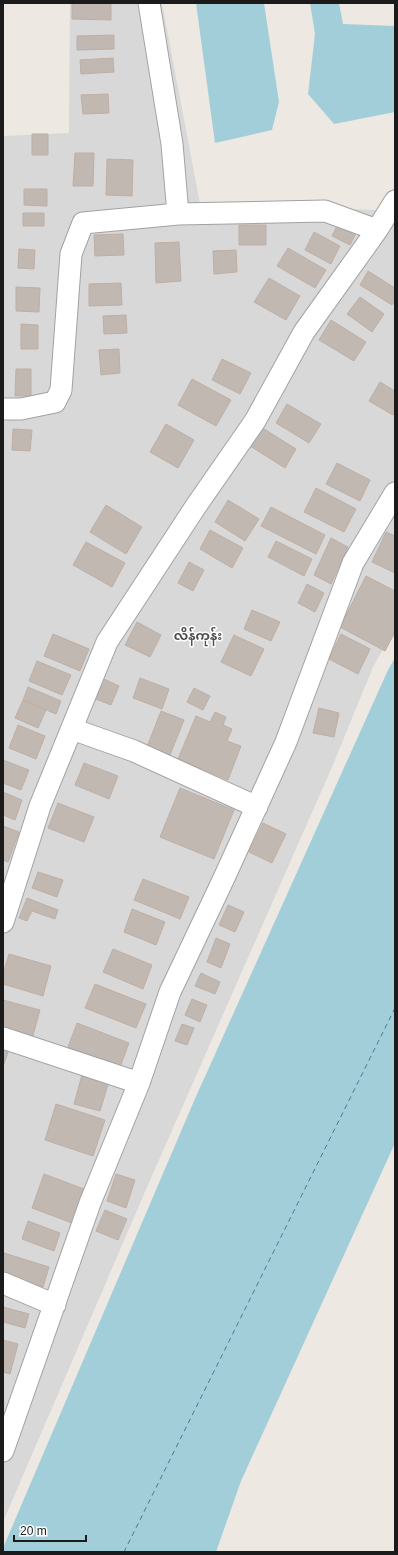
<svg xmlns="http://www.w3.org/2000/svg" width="398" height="1555" viewBox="0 0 398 1555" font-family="Helvetica,'Noto Sans Myanmar',sans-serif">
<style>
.residential{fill:#d9d8d8}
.water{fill:#a2ceda}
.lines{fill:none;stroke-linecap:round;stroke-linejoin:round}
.ferry{stroke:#4877a0;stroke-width:1;stroke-dasharray:5 4;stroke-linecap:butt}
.building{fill:#c1b8b1;stroke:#beafa4}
.minor-casing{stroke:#a2a2a2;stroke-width:23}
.minor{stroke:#fff;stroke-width:21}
.labels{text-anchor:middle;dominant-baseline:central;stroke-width:3;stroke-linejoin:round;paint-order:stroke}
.quarter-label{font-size:13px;font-weight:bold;fill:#4e4e4e;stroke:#fff}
</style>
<rect width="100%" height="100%" fill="#ede8e1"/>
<path class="residential" d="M70,3H162L200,204L379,210L395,186V628L373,667L332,767L144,1194L3,1522V136L69,133Z"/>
<path class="water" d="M196,3H264L279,102L272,130L215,143Z
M310,3H339L343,24L395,26V112L334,124L308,94L315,34Z
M395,658V1143L241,1481L216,1552H3V1548L194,1101L388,670Z"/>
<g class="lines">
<path class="ferry" d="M124,1552L395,1008"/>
</g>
<path class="building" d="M72,3H111V20L72,19Z
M114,35V49L77,50V36Z
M113,58L114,72L81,74L80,60Z
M108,94L109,113L83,114L81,95Z
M32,134H48V155H32Z
M75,153H94L93,186H73Z
M107,159L133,160L132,196L106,195Z
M24,189H47V206L24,205Z
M23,213H44V226H23Z
M239,225H266V245H239Z
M337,226L355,235L350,245L332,236Z
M314,232L340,246L331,264L305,250Z
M123,234L124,255L95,256L94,235Z
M179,242L181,281L156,283L155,243Z
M288,248L326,270L315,288L277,266Z
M19,249L35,250L34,269L18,268Z
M236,250L237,272L214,274L213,251Z
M368,271L395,288V300L392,305L360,285Z
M269,278L300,296L286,320L254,302Z
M121,283L122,305L89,306V284Z
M16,287L40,288L39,312L16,311Z
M360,297L384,314L372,332L347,314Z
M126,315L127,333L104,334L103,316Z
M331,320L366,342L354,361L319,340Z
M21,324L38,325V349H21Z
M119,349L120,373L101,375L99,350Z
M222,359L251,373L240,394L212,380Z
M16,369H31V396H15Z
M192,379L231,400L216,426L178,405Z
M380,382L395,391V412L393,415L369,401Z
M287,404L321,424L309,443L276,423Z
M166,424L194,440L178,468L150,452Z
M261,427L296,449L285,468L250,446Z
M13,429L32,430L30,451L12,450Z
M337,463L370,480L360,501L326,484Z
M316,488L356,509L344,532L304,512Z
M228,500L259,519L245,541L215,522Z
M106,505L142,527L126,554L90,532Z
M271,507L325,535L316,554L261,526Z
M210,530L243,548L232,568L200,549Z
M386,532L395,536V573L372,562Z
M331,538L348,547L331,584L314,575Z
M276,541L312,559L304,576L268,557Z
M86,542L125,563L112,587L73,565Z
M189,562L204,570L193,591L178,583Z
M366,576L395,591V632L385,651L340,627Z
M307,584L324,593L315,612L298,603Z
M252,610L280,622L271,641L244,629Z
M137,622L161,635L150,657L125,645Z
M53,634L89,649L80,671L44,656Z
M341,634L370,649L358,674L329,659Z
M234,635L264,649L251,676L221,662Z
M37,661L71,675L62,695L29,681Z
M102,678L119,686L111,705L93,698Z
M140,678L169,689L162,709L133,698Z
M28,687L61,701L56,714L23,700Z
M194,688L210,696L203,710L187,702Z
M23,700L46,710L38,728L15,718Z
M319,708L339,713L334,737L313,733Z
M161,711L184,720L170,755L147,747Z
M215,712L226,717L223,725L232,729L227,741L241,746L228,780L178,759L196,716L210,722Z
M18,725L45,736L36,759L9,748Z
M3,760L29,770L21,790L3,783Z
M84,763L118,776L109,799L75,785Z
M180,788L234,810L214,859L160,837Z
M3,792L22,800L15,820L3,815Z
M58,803L94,817L84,842L48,828Z
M263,823L286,834L272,863L249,852Z
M3,826L19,832L8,862L3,860Z
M38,872L63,880L57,897L32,888Z
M143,879L189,897L180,919L134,900Z
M27,898L58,910L55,919L32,911L27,921L19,918Z
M228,905L244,912L235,932L219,925Z
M132,909L165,922L156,945L124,932Z
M216,938L230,944L221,968L207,962Z
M113,949L152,965L143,989L103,972Z
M9,954L51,966L43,996L3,984V974Z
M201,973L220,982L215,994L195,986Z
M95,984L146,1004L136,1028L85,1008Z
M192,999L207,1005L200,1022L185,1015Z
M3,1000L40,1010L32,1039L3,1031Z
M77,1023L129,1043L120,1067L68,1047Z
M182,1024L194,1028L187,1045L175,1041Z
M3,1051L8,1052L3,1067Z
M83,1071L110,1078L100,1111L74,1104Z
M56,1104L105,1120L93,1156L45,1140Z
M44,1174L84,1189L72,1223L32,1208Z
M116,1174L135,1180L126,1208L107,1201Z
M105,1210L127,1219L118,1240L96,1231Z
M28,1221L60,1233L54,1251L22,1239Z
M4,1253L49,1267L43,1287L3,1275Z
M3,1307L29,1314L25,1328L3,1322Z
M3,1340L18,1344L10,1374L3,1372Z"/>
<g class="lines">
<defs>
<path id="minor" d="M149,3L172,144L178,214
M3,409H21L55,402L61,390L71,254L83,223L178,214L325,211L377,230L395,201
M72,729L134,751L257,807
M3,922L40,806L107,642L196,506L255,421L304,332L377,230
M3,1038L139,1083
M3,1283L55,1305
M3,1451L90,1203L139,1083L170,992L224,878L286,742L353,563L395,493"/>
</defs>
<use href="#minor" class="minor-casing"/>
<use href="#minor" class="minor"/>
</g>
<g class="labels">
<g class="quarter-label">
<text x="198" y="635">လိန်ကုန်း</text>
</g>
</g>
<rect width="398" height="1555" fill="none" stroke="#1b1b1b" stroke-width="8"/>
<path d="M14 1535v6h72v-6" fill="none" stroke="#1b1b1b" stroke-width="2"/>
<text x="20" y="1535" font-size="12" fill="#1b1b1b" stroke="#ffffff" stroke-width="3" paint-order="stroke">20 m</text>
</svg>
